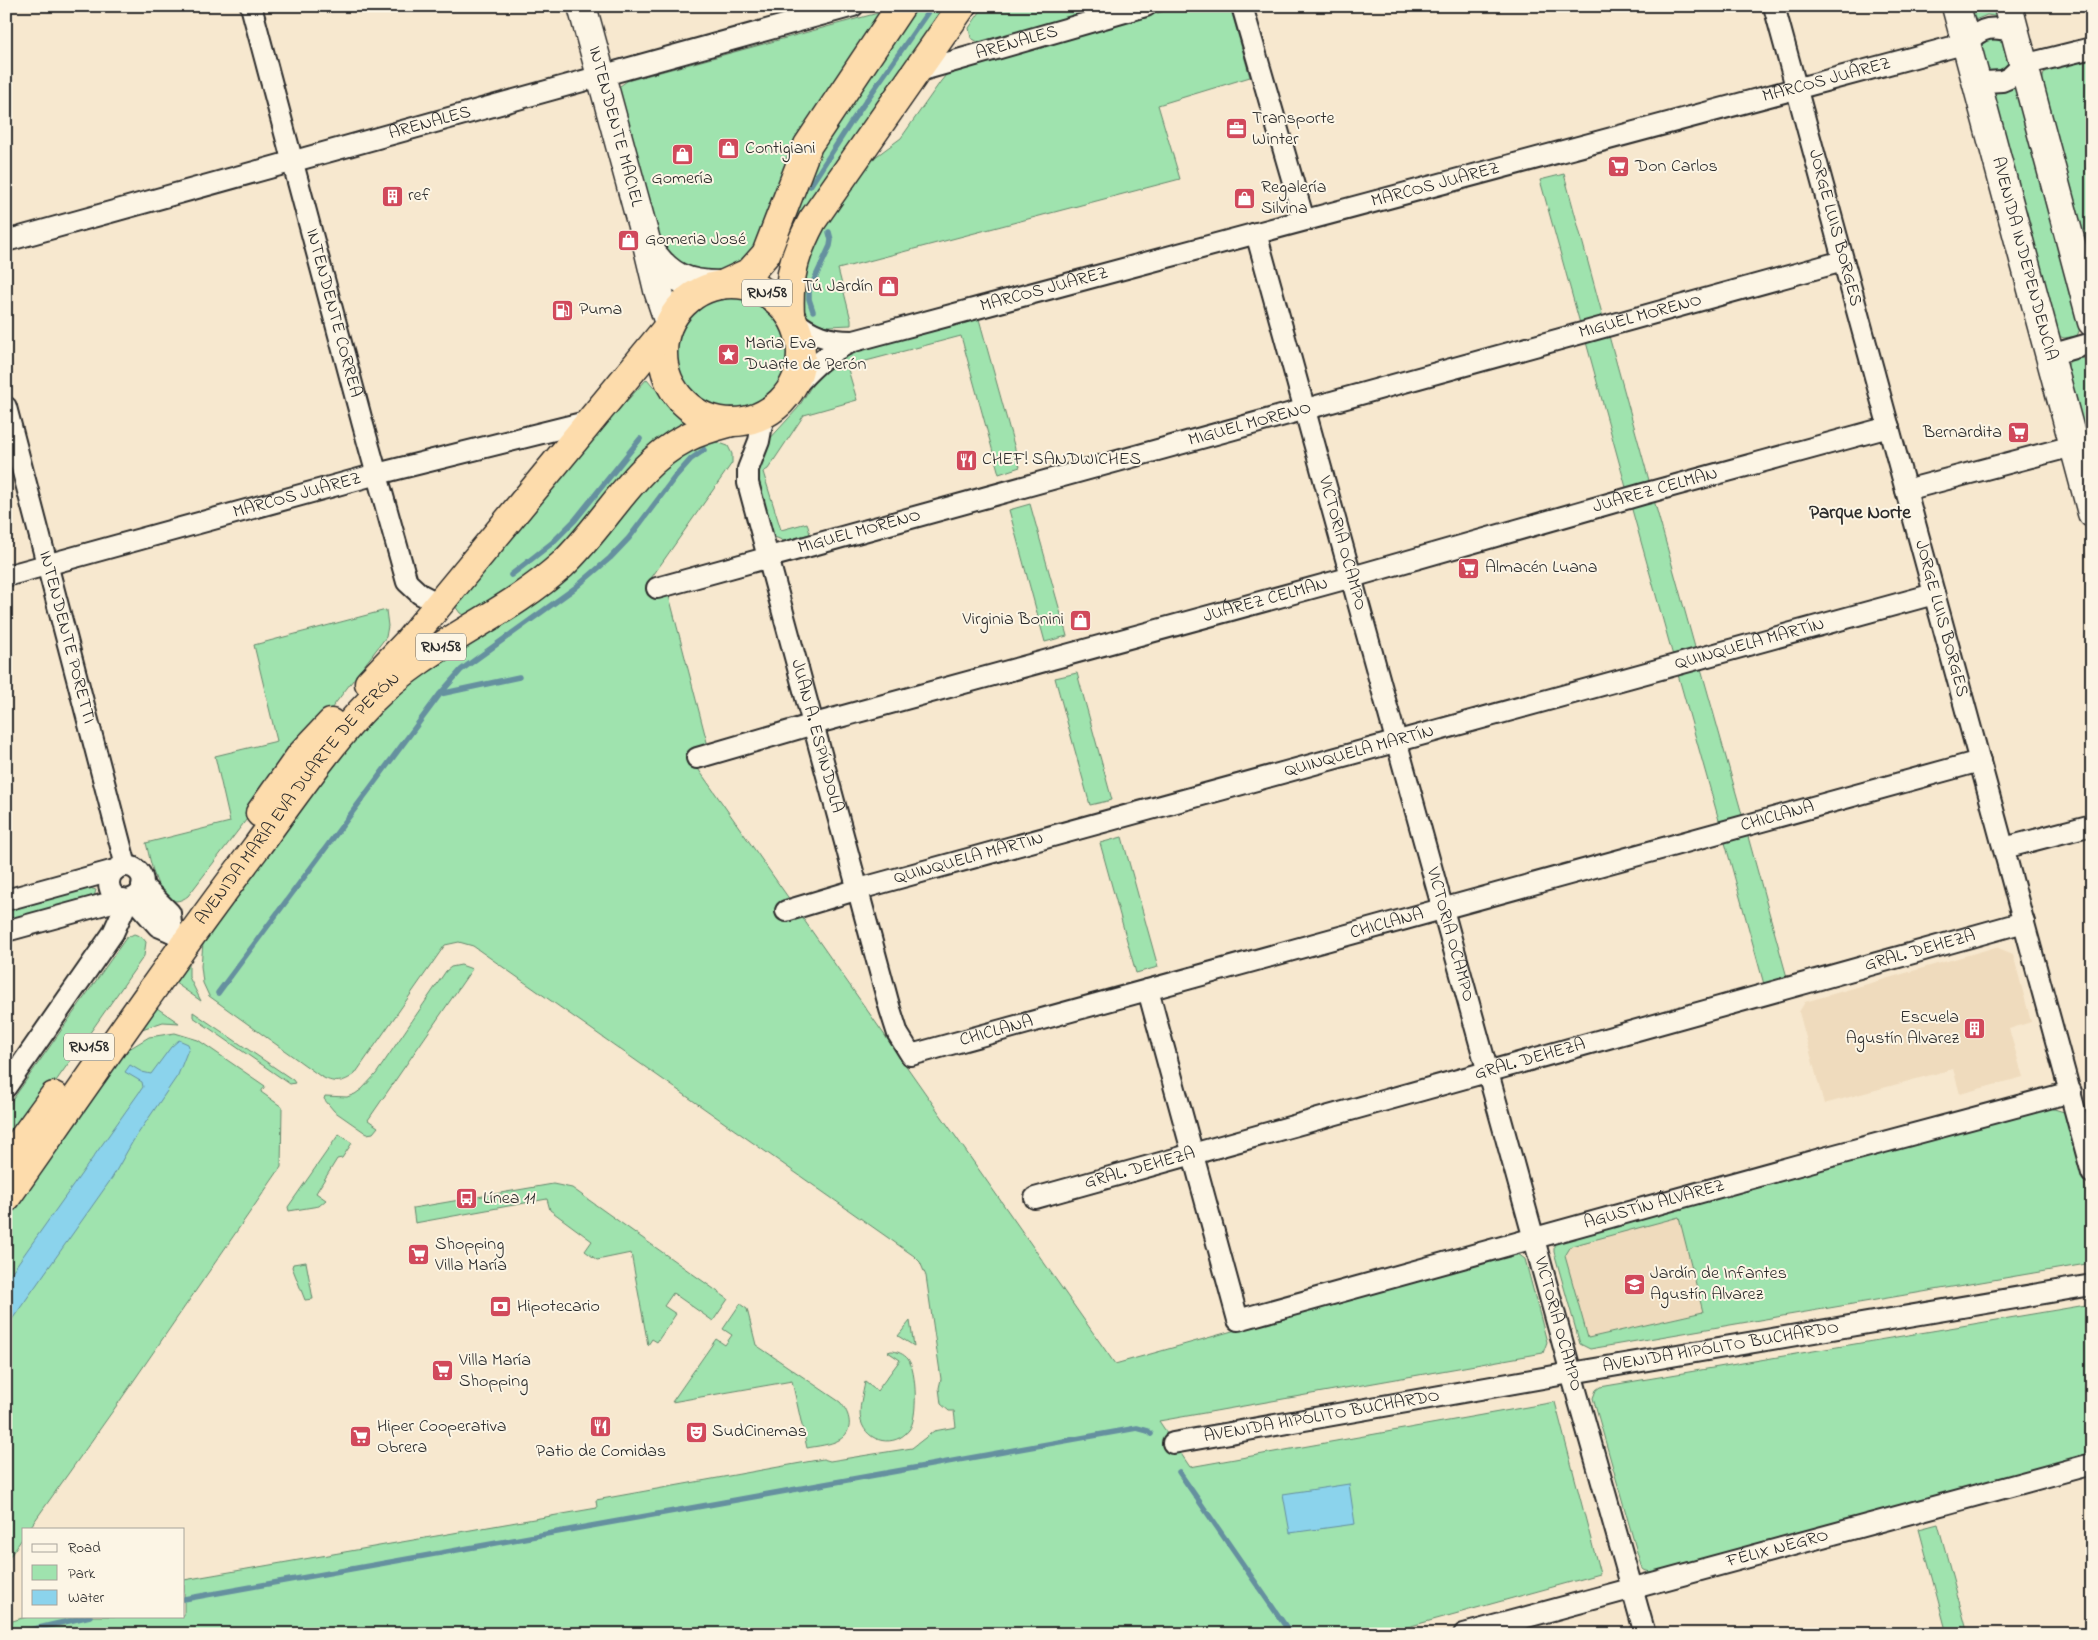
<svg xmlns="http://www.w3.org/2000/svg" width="2098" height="1640" viewBox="0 0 2098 1640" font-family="'Indie Flower',sans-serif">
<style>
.built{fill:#efdbbd}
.green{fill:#9fe3ae;stroke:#65876c;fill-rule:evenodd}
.water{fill:#8bd3ec;stroke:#65909f}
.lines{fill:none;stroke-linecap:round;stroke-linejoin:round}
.stream{stroke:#65909f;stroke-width:5.5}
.minor-casing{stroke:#2b2b2b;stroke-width:24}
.secondary-casing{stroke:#2b2b2b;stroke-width:31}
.trunk-casing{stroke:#2b2b2b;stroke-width:31}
.minor{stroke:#fcf5e5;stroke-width:20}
.secondary{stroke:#fcf5e5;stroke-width:28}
.trunk{stroke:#fddcac;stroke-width:28}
.labels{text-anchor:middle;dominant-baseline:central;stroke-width:4;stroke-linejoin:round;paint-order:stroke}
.shield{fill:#fcf5e5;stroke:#6a6863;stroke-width:1}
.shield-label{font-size:16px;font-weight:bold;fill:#2b2b2b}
.street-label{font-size:18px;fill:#2b2b2b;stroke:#fcf5e5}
.poi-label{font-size:18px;fill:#2b2b2b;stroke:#fcf5e5;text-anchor:start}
.neighbourhood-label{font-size:19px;font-weight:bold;fill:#2b2b2b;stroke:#fcf5e5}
</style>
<rect width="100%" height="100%" fill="#f7e8cf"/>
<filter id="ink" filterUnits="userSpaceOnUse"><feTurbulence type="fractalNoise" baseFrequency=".02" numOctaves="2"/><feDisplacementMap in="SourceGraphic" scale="10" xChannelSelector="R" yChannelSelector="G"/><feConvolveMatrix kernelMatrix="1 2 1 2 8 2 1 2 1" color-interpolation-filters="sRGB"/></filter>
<g filter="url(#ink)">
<path class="built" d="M1996,947L2013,954L2031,1022L2009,1029L2023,1077L1960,1094L1953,1069L1824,1104L1799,1012L1805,1002Z
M1679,1217L1703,1312L1587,1338L1565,1256L1571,1246Z"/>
<path class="green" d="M913,6H948L786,245L779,252L806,168Z
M984,6H1111L992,42H978L971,38L969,28Z
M1183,6H1230L1250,77L1158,105L1180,179L838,269L851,320V325L829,326L820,324L806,315L801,305L807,251L863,166L901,138L941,81L946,75L963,66Z
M1966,6H1996L1999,17L1987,15L1970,22Z
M878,13L881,14L758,244L744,260L724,271L713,273L688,270L662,251L616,92L620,86L627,81Z
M1995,39L2005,43L2010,62L2004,70L1994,72L1984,68L1980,46L1988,40Z
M2092,59V276L2041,87L2044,73L2050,69Z
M2017,83L2082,324L2077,336L2064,338L2058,336L1988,91H2001Z
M1564,174L1604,321L1581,327L1540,180Z
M672 354a61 61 0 1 1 122 0a61 61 0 1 1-122 0Z
M979,319L1020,467L999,474L961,336L847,366L857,400L804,415L768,469L763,472L781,530L807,523L810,534L784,541L770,535L756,475L767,442L798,408L818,375L825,367L850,353Z
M1609,336L1650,484L1627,491L1586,342Z
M2076,358H2083L2092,363V468L2066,370L2070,360Z
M647,379L662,397L690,424L565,551L469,618L460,613L455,606L460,599L588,443Z
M714,441L728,446L732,454V463L647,584L651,596L668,592L708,746L687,753L1115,1364L1510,1253L1518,1254L1525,1259L1547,1342L1543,1353L1159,1421L1190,1467L1555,1402L1600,1574L1382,1634H6V1623L29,1616H184V1580L597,1508L596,1500L823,1459L830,1461L912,1448L934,1431L956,1427L954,1411H949L941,1404L939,1388L941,1379L926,1276L920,1262L914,1256L473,946L459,942L445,945L355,1074C343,1083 334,1084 320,1076L209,996L203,983L201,966L203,943L207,933L360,723L652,478L692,447Z
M1654,500L1696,651L1673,656L1631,506Z
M1030,504L1067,636L1045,642L1009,510Z
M386,610L388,626L386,637L188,896C159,918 151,861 146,843L230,822L215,756L277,741L254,645Z
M1700,665L1743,818L1720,824L1677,671Z
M1077,673L1112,800L1090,805L1055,678Z
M1747,833L1788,981L1765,988L1724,839Z
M1122,837L1158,967L1136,973L1100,843Z
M90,888L96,890L94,897L6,920V910Z
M134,934L142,937L146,942L144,956L6,1152V1109L126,938Z
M189,960V977L201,1001L171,980Z
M461,965L472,969L368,1120L378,1127L373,1133L367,1134L334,1111L324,1099L325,1096L347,1097L355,1094L362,1089L376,1074L446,971L451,967Z
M154,1006L179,1023L163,1022L136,1031Z
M193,1012L293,1080L295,1083L290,1084L193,1017Z
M175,1033L198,1040L265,1086L261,1092L282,1107L281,1167L117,1405L29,1529H24V1536L6,1562V1209L124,1052L149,1037Z
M2051,1108L2064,1112L2069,1119L2092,1213V1263L1590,1349L1580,1344L1554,1252V1244L1557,1241L1681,1206ZM1679,1217L1703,1312L1588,1338L1565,1256L1571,1246Z
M339,1134L352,1143L342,1158L337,1159L316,1193L326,1200L319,1206L289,1211L288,1207Z
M553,1184L572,1188L728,1299L713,1321L673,1293L664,1306L676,1314L657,1342L652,1339L648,1345L631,1253L597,1260L585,1251L592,1241L550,1210L547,1199L415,1223L413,1208Z
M306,1262L313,1299L305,1300L292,1267L293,1264Z
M740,1304L747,1309L756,1345L840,1402C850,1413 855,1431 839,1440C830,1445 817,1446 807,1448L792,1381L672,1402L716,1339L725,1345L732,1335L723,1329Z
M2092,1304V1456L1653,1573L1644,1570L1641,1566L1593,1398L1596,1390L1600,1387Z
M910,1321L914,1346L898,1336Z
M891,1351C897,1351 904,1354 908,1359C917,1371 918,1419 909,1430C895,1448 867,1443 861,1421C858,1409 863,1394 865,1382L877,1391L900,1360L888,1352Z
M1938,1524L1968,1634H1947L1919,1529Z"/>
<path class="water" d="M179,1040L188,1044L189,1047L178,1075L133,1141L112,1178L6,1328V1280L143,1087L142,1082L125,1072L130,1065L142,1072L151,1074L171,1047Z
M1349,1484L1355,1524L1290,1533L1283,1494Z"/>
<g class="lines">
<path class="stream" d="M810,186L850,124L932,6
M813,311L809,299V291L830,246L831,240L829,232
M511,575L552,543L575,520L640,439
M440,694L519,677
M218,993L440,694L461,670L575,588L610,558L629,538L675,477L691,459L704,450
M1179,1472L1291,1634
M184,1599L1137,1428L1148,1431L1151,1434
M13,1634L90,1616"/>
<defs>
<g id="minor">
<path id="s1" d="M251,6L363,425L407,582L420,594L439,604"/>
<path d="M1242,6L1304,220"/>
<path id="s2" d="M1774,6L2092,1173"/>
<path id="s3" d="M916,72L1146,6"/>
<path d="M1976,80L1986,82L2002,81L2009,78L2023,65L2092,48"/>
<path id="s4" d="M1256,233L1571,1373L1645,1634"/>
<path id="s5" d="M6,241L853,6"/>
<path d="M793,320C811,335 829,341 852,341"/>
<path d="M2050,355L2092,343"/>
<path id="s6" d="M789,393C810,370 825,353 854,341L1967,43C1981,26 1994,26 2014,32"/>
<path id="s7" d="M6,407L126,866"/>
<path id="s8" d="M764,414L759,441L748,469V483L890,1009L898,1034L911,1055L1980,761"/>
<path d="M1906,490L2073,446"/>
<path id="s9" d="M6,576L377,474L590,421"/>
<path id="s10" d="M657,588L1843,261"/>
<path id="s11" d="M697,758L814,724L1352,577L1643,494L1889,427"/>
<path d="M2004,848L2092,825"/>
<circle cx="126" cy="883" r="17"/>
<path d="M142,885L170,913L172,932"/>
<path d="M133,898L158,926L172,932"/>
<path d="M6,900L115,870"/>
<path id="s12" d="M786,911L859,889L1934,594"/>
<path d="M6,931L123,899"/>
<path id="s13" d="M1148,990L1238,1320L1824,1158L2071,1092"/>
<path d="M6,1087L113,933L128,900"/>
<path id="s14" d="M1035,1198L2024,922"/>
<path id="s15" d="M1173,1443L1571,1373L2092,1285"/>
<path id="s16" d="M1464,1634L2092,1464"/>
</g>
<g id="secondary">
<path id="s17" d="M582,6L648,248L658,290L669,323"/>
<path id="s18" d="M1956,6L2092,513"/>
<path d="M2008,6L2092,322"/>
<path d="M649,249C668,277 686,285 720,285"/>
</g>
<g id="trunk">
<circle cx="732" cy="353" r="69"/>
<path d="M724,284L750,272L766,254L808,145L901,6"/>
<path d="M790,315C788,277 794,255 812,221L962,6"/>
<path d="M369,683L407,643L667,328"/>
<path d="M260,813L301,755L331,723"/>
<path d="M6,1162L54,1096"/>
<path id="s19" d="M6,1198C88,1081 169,963 255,849C292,799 328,745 372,700C427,644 504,617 562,565C605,525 633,465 686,438C701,430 717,426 732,422"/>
</g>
</defs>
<use href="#minor" class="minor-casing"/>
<use href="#secondary" class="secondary-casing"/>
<use href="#trunk" class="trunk-casing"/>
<use href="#minor" class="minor"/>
<use href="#secondary" class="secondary"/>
<use href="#trunk" class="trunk"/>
</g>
</g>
<defs>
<symbol id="office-square" viewBox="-11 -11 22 22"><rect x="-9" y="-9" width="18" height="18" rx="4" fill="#d1495b" stroke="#fcf5e5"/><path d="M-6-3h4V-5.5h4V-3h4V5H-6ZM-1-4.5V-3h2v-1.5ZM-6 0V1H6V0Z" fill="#fff"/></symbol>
<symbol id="shop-square" viewBox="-11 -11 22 22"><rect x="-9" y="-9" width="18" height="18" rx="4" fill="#d1495b" stroke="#fcf5e5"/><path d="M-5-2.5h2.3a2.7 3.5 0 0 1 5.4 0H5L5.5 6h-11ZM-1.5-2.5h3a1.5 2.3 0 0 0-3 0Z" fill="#fff"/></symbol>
<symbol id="supermarket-square" viewBox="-11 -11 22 22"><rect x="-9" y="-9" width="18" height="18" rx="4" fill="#d1495b" stroke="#fcf5e5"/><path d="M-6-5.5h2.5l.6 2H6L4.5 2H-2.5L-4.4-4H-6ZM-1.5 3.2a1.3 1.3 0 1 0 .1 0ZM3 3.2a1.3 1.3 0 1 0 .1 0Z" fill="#fff"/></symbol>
<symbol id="building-square" viewBox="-11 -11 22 22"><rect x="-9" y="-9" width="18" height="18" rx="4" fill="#d1495b" stroke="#fcf5e5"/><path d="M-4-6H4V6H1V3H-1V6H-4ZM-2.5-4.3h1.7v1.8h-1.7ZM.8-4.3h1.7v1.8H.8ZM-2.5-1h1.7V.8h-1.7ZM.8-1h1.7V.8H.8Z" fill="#fff"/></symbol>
<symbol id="fuel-square" viewBox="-11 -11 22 22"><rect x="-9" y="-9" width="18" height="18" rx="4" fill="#d1495b" stroke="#fcf5e5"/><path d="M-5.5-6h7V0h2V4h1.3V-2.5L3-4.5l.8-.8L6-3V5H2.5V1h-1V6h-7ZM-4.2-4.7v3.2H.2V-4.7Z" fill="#fff"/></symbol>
<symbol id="sight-square" viewBox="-11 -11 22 22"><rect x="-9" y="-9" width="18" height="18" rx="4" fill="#d1495b" stroke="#fcf5e5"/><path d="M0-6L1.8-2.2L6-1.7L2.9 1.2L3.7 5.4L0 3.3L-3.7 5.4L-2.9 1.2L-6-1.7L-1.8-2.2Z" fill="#fff"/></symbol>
<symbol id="restaurant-square" viewBox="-11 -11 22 22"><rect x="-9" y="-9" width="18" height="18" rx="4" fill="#d1495b" stroke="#fcf5e5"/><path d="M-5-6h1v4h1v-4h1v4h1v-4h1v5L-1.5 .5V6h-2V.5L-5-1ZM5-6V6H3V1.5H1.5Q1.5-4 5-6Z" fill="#fff"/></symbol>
<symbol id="bus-square" viewBox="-11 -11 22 22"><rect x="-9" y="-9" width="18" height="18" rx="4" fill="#d1495b" stroke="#fcf5e5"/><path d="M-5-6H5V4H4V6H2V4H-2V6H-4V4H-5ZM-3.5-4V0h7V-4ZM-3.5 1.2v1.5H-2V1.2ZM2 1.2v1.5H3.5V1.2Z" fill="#fff"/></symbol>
<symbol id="school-square" viewBox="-11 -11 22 22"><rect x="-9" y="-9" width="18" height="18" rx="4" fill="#d1495b" stroke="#fcf5e5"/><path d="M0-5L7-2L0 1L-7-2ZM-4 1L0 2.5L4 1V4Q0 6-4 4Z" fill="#fff"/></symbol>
<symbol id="bank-square" viewBox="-11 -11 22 22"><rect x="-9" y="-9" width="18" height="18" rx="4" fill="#d1495b" stroke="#fcf5e5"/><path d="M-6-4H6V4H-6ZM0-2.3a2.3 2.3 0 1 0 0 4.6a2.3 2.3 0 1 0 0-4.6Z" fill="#fff"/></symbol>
<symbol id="theatre-square" viewBox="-11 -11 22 22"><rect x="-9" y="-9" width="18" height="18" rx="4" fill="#d1495b" stroke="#fcf5e5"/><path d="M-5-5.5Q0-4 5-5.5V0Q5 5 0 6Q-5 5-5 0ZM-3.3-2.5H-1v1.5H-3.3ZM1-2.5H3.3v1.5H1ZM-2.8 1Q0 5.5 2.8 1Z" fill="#fff"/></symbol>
</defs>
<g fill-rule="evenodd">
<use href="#office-square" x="1224" y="116" width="25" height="25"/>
<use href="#shop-square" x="716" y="136" width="25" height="25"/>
<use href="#shop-square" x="670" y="142" width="25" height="25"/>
<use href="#supermarket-square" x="1606" y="154" width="25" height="25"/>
<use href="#building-square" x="380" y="184" width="25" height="25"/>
<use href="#shop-square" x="1232" y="186" width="25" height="25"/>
<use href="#shop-square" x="616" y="228" width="25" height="25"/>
<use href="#shop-square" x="876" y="274" width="25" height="25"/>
<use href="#fuel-square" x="550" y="298" width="25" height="25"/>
<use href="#sight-square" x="716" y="342" width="25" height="25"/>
<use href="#supermarket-square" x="2006" y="420" width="25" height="25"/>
<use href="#restaurant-square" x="954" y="448" width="25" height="25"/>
<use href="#supermarket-square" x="1456" y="556" width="25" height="25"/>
<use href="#shop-square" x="1068" y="608" width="25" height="25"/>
<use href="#building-square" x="1962" y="1016" width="25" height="25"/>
<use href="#bus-square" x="454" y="1186" width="25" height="25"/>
<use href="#supermarket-square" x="406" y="1242" width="25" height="25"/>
<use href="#school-square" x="1622" y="1272" width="25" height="25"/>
<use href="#bank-square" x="488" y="1294" width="25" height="25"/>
<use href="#supermarket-square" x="430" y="1358" width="25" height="25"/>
<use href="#restaurant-square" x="588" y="1414" width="25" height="25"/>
<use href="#theatre-square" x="684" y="1420" width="25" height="25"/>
<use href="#supermarket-square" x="348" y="1424" width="25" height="25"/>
</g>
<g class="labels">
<g class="shield">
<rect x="742" y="279.5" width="50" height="27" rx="4"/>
<rect x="416" y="633.5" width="50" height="27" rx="4"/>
<rect x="64" y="1033.5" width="50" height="27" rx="4"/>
</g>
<g class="shield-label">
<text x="767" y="293">RN158</text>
<text x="441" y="647">RN158</text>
<text x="89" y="1047">RN158</text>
</g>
<g class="street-label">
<text stroke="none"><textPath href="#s3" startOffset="105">ARENALES</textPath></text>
<text stroke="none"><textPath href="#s6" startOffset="1091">MARCOS JUÁREZ</textPath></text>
<text stroke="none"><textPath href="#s5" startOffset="440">ARENALES</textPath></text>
<text stroke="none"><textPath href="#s17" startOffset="125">INTENDENTE MACIEL</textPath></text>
<text stroke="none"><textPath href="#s6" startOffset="686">MARCOS JUÁREZ</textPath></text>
<text stroke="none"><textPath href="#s2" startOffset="230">JORGE LUIS BORGES</textPath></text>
<text stroke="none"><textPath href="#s18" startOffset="262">AVENIDA INDEPENDENCIA</textPath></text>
<text stroke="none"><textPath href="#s6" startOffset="281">MARCOS JUÁREZ</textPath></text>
<text stroke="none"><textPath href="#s1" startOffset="318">INTENDENTE CORREA</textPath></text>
<text stroke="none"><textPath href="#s10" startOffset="1020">MIGUEL MORENO</textPath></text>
<text stroke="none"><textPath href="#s10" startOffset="615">MIGUEL MORENO</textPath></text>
<text stroke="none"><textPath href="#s11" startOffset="995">JUÁREZ CELMAN</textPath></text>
<text stroke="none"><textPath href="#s9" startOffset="302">MARCOS JUÁREZ</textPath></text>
<text stroke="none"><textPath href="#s10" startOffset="210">MIGUEL MORENO</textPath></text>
<text stroke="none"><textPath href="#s4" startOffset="322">VICTORIA OCAMPO</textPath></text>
<text stroke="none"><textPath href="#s11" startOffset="590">JUÁREZ CELMAN</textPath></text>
<text stroke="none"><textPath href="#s2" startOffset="635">JORGE LUIS BORGES</textPath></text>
<text stroke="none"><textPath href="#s7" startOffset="238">INTENDENTE PORETTI</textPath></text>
<text stroke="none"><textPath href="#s12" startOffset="1000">QUINQUELA MARTÍN</textPath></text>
<text stroke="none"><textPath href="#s8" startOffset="334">JUAN A. ESPÍNDOLA</textPath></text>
<text stroke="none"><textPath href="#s12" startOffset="595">QUINQUELA MARTÍN</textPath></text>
<text stroke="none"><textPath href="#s19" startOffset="495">AVENIDA MARÍA EVA DUARTE DE PERÓN</textPath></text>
<text stroke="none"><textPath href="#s8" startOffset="1566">CHICLANA</textPath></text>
<text stroke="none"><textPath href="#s12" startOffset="190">QUINQUELA MARTÍN</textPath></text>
<text stroke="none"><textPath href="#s8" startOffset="1161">CHICLANA</textPath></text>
<text stroke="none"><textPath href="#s4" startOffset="728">VICTORIA OCAMPO</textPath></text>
<text stroke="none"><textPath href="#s14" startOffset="919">GRAL. DEHEZA</textPath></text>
<text stroke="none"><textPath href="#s8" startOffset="756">CHICLANA</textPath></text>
<text stroke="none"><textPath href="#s14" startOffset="514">GRAL. DEHEZA</textPath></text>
<text stroke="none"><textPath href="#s14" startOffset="109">GRAL. DEHEZA</textPath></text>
<text stroke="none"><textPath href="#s13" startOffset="774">AGUSTÍN ÁLVAREZ</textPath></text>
<text stroke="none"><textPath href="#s4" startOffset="1132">VICTORIA OCAMPO</textPath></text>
<text stroke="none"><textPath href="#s15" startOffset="556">AVENIDA HIPÓLITO BUCHARDO</textPath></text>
<text stroke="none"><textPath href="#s15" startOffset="151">AVENIDA HIPÓLITO BUCHARDO</textPath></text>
<text stroke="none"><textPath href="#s16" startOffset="325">FÉLIX NEGRO</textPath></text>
</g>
<g class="poi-label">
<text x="1252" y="119">Transporte<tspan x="1252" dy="21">Winter</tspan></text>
<text x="745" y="149">Contigiani</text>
<text x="1635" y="167">Don Carlos</text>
<text x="682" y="179" text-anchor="middle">Gomería</text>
<text x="1261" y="188">Regalería<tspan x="1261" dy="21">Silvina</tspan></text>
<text x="408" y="196">ref</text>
<text x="645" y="240">Gomeria José</text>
<text x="873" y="287" text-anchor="end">Tú Jardín</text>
<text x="579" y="310">Puma</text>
<text x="745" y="344">Maria Eva<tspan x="745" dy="21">Duarte de Perón</tspan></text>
<text x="2002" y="433" text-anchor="end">Bernardita</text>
<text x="982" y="460">CHEF! SANDWICHES</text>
<text x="1485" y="568">Almacén Luana</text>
<text x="1064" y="620" text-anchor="end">Virginia Bonini</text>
<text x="1959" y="1018" text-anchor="end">Escuela<tspan x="1959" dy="21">Agustín Alvarez</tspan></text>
<text x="483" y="1199">Línea 11</text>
<text x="435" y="1245">Shopping<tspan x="435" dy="21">Villa María</tspan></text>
<text x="1650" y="1274">Jardín de Infantes<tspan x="1650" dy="21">Agustín Alvarez</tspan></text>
<text x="517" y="1307">Hipotecario</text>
<text x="459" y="1361">Villa María<tspan x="459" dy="21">Shopping</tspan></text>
<text x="377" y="1427">Hiper Cooperativa<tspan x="377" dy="21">Obrera</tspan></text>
<text x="712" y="1432">SudCinemas</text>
<text x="601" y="1452" text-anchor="middle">Patio de Comidas</text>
</g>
<g class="neighbourhood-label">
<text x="1860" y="513">Parque Norte</text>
</g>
</g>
<rect width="2098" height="1640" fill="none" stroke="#fcf5e5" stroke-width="25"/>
<rect x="12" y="12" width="2073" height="1615" fill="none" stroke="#2b2b2b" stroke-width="2" filter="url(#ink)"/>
<rect x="22" y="1528" width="162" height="90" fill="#fcf5e5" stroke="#a8a49b"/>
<rect x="32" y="1544" width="25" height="8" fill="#fcf5e5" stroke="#a8a49b"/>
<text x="68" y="1552" font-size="15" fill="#2b2b2b">Road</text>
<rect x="32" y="1565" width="25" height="15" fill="#9fe3ae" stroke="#a8a49b"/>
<text x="68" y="1578" font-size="15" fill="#2b2b2b">Park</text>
<rect x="32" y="1590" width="25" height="15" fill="#8bd3ec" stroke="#a8a49b"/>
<text x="68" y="1602" font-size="15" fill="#2b2b2b">Water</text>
</svg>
